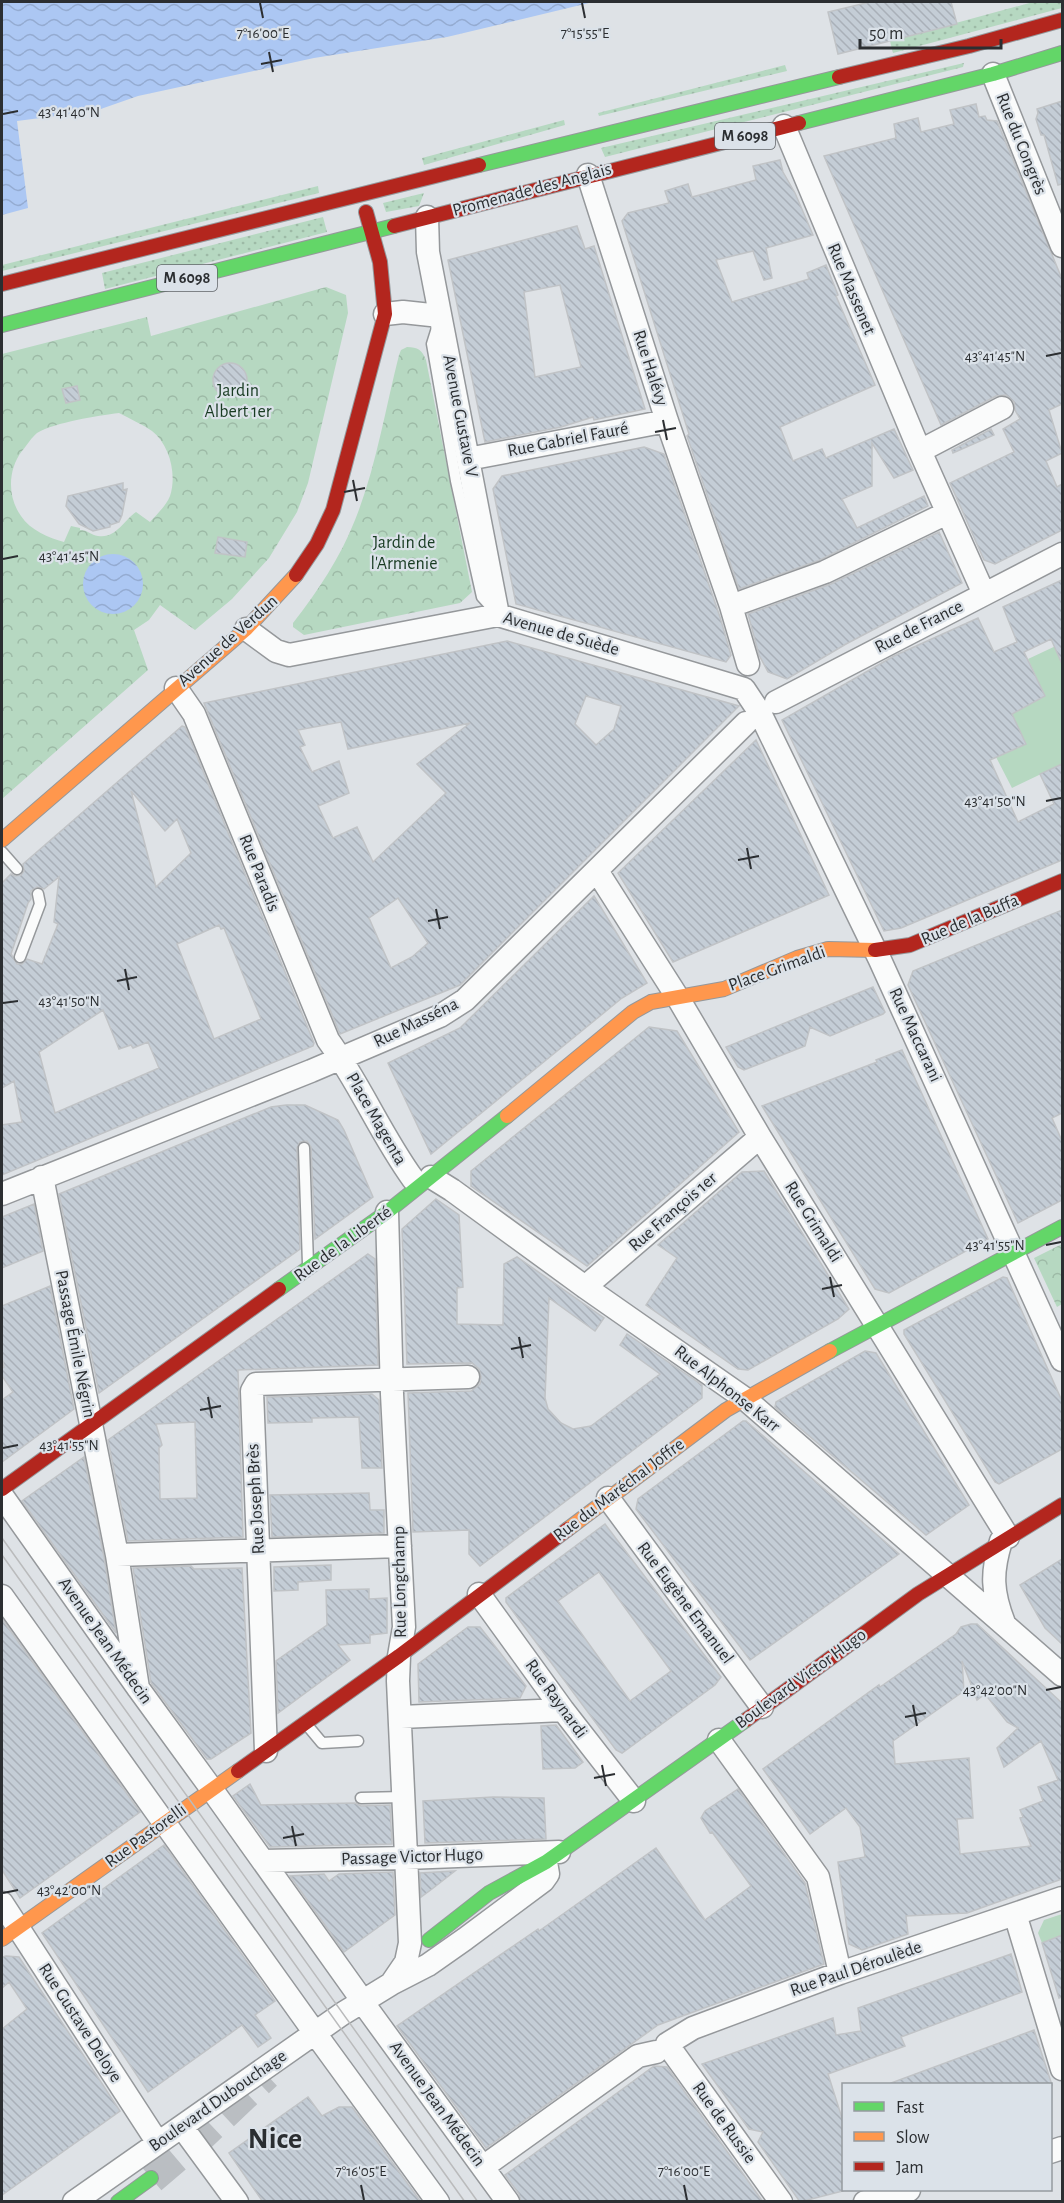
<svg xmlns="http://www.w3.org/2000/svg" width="1064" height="2203" viewBox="0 0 1064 2203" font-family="'Alegreya Sans',sans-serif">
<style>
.grass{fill:url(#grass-dots)}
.park{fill:url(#park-crowns);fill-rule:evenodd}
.garden{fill:#b6d8c1}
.water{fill:url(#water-waves)}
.building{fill:url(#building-back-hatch);stroke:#c0c3c6;stroke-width:1.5;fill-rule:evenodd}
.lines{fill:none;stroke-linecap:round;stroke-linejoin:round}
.secondary-tunnel{stroke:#babec2;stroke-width:32;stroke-dasharray:32 16;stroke-linecap:butt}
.lane-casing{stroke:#95989b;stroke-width:13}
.street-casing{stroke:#95989b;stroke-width:25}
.fast-casing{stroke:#95989b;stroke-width:16}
.slow-casing{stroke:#95989b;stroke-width:16}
.jam-casing{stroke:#95989b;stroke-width:16}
.lane{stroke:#fafbfb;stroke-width:10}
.street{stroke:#fafbfb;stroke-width:22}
.fast{stroke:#63d668;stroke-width:14}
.slow{stroke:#ff974d;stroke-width:14}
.jam{stroke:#b3261e;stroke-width:14}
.tram{stroke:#babbbc;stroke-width:1.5}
.ticks{fill:none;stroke:#2b2e31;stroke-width:2}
.labels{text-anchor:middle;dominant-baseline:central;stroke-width:4.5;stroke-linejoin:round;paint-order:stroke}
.shield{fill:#dbe2e9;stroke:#606468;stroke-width:1.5}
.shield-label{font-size:16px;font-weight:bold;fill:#2b2e31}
.street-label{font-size:18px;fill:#2b2e31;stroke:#dbe2e9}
.park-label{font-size:18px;fill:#183b22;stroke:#dbe2e9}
.town-label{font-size:30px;font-weight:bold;fill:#2b2e31;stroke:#dbe2e9}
.ticks-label{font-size:15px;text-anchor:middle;fill:#2b2e31;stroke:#dbe2e9;stroke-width:4.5;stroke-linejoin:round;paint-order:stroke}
</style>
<defs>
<pattern id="grass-dots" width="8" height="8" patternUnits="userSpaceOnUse" patternTransform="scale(1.5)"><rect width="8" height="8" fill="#b6d8c1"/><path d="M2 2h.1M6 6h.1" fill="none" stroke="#9dbaa6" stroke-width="1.8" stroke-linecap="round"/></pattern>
<pattern id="park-crowns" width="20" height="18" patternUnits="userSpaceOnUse" patternTransform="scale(1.5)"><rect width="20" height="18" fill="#b6d8c1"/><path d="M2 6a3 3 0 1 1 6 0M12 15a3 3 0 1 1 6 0" fill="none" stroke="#9dbaa6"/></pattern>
<pattern id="water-waves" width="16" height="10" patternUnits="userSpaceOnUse" patternTransform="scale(1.5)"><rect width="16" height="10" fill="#acc7f3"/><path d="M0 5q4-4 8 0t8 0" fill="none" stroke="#94abd1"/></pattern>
<pattern id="building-back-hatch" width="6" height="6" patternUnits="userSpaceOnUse" patternTransform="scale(1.5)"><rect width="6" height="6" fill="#c4cdd6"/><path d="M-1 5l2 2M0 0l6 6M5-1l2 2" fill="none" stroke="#a9b0b8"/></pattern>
</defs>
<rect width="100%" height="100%" fill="#dee2e6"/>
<path class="grass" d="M1033,2H1062V8L893,53L890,41Z
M964,63L963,67L605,157L601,148Z
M785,65L787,71L599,116L598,113Z
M564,120L565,125L424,165L422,158Z
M318,186L319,193L2,271V265Z
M424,193L419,206L386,212L383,203Z
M323,217L327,232L105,289L102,273Z"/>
<path class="park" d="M326,287L346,295L348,313L308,483L297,512L269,558L232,599L195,630L160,605L149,620L134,630L148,670L2,799V354L147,317L151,336ZM119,413C130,419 142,424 152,431C170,445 177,475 170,496C166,506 157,514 150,522L136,512C124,520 116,539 98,536C91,535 88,530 80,530V528L71,526L64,542C49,538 30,530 21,516C7,497 8,469 22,451C27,445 32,437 37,433C56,422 97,416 119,413Z
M407,347C418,347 422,350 426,360L472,592L460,603L304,635L293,627V623C318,591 340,558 355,520C376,468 385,410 399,355L401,350Z
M1062,1244V1304L1057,1307L1034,1258Z"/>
<path class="garden" d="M1060,644L1062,650V764L1012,788L996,757L1026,744L1005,700L1029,704L1045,696L1028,659Z
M1062,1914V1935L1042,1943L1038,1933L1044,1920Z"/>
<path class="water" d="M2,2H593L447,37L314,58L138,96L95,111L17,121L28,208L2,215Z
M83 584a30 30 0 1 1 60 0a30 30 0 1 1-60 0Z"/>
<path class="building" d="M870,2H951L957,24L838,54L828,12Z
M1062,101V184L1058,185L1044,135H1041L1036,119L1038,113L1037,109Z
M976,104L979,117L985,116L987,120L997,121L1062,279V404L1049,410L1062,453L1046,461L1057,487L1062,484V530L995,564L984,560L950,483L1014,452L1003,429L1020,419L1015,410L1014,402L1006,395L996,396L941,425L824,156L896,138L894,124L918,118L921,132L954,124L950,110Z
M780,160L783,172L795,193L813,235L766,248L772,278L764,280L753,251L716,260L732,302L809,279L807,273L826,265L838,295L836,296L875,385L780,427L793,461L822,449L826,458L894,429L913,470L894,478L872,443V486L842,499L857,528L924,496L928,506L820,560L739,589L687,436L689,434L622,221L628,213L669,203L665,191L688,184L692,197L756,180L753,166Z
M577,226L585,249L594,246L645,409L594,420L593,417L561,427L485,442L448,260ZM560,285L581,367L535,377L524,292Z
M213 380a17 17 0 1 1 34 0a17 17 0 1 1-34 0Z
M77,386L80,400L66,403L62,389Z
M991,429L994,435L953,453L952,450Z
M644,447L664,454L720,617L731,655L726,662L516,604L493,489L502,476Z
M123,483V490L127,489L122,515L119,522L110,525V527L93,531L79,524L66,506L68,496Z
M939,532L962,583L846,644L787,679L768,672L759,655L748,614L831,584Z
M218,537L247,542L245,557L215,553Z
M1062,580V664L1051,639L1024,652L1045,696L1012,714L1026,744L990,760L1018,822L1054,804L1040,774L1062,764V860L901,928L884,931L782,720L894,656L978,618L994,652L1017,642L1003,607Z
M507,641L739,706L460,985L340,1034L204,703ZM586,696L621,706L614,729L596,745L575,724ZM341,722L348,749L470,723L417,764L446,793L373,862L357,827L333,838L318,806L349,793L339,761L312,772L300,747L305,745L298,730ZM398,898L428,943L412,957L391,968L369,918Z
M182,726L185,727L314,1043L313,1046L2,1175V1125L22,1122L14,1081L2,1088V883L11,874L15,876L21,875L24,871L23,864ZM131,791L165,831L177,819L191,853L156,887ZM59,877L54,922L58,924L42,964L27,959L22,964H17L11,954L28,903L31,899V891L37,887L44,889ZM219,925L221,929L224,928L261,1019L214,1039L177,944ZM103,1010L119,1049L131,1045L133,1048L148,1042L159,1068L55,1113L39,1052Z
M756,740L829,895L673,962L618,873Z
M594,896L647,983L622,998L431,1154L388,1063L460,1028Z
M1062,910V1113L1052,1118L1062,1141V1200L1018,1223L908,985L913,971Z
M873,987L885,1012L883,1014L830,1036L810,1027L805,1046L744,1070L738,1067L726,1047Z
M649,1027L677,1031L739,1132L587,1266L471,1186V1171Z
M902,1050L988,1239L889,1293L875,1289L762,1106L877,1062L876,1060Z
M286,1105H305L338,1120L344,1130L373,1197L315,1239L311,1147L307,1141L300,1142L297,1148L300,1249L99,1393L59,1194L271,1107Z
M764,1171L849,1309L838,1319L748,1370L738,1369L646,1305L677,1258L658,1245L742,1172Z
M436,1199L459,1215L463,1287L457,1288V1324L503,1325L504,1264L517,1257L604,1318L595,1331L549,1298L545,1398L548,1409L561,1423L573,1429L591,1426L660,1374L620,1345L627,1334L702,1385V1398L480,1566L469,1554V1530L413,1532L408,1393L471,1391L480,1384L481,1377L479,1369L472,1363L407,1364L402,1229Z
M34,1204L43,1251L2,1268V1217Z
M368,1254L375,1259L378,1365L238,1370L243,1537L128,1541L108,1440ZM195,1422L197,1498L160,1499L159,1448L162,1445L156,1424Z
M1003,1277L1007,1278L1062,1401V1449L999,1484L995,1482L904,1334V1330Z
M50,1286L74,1409L2,1462V1400L13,1392L2,1376V1368L4,1367L2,1358V1306Z
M865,1351L876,1353L969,1505L926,1535L775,1407L776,1402Z
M372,1394L379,1400L382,1468H362L359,1417L312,1418V1422L268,1423L267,1397Z
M743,1421H746L899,1554L750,1660L636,1509L638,1499Z
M84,1457L104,1557L116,1633L22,1501Z
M369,1493L370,1510H384V1533L272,1537L270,1495Z
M605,1524L721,1677L715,1685L622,1753L616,1750L506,1602V1598ZM599,1572L671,1671L630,1701L558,1601Z
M1062,1559V1644L1045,1628L1020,1585Z
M331,1565V1580L298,1582V1590L274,1591V1567Z
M191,1566L194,1569L242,1568L251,1733L211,1759H207L151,1683L133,1568Z
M369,1589V1599L387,1598V1633L370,1635V1643L338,1645L350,1660L278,1713L276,1661L327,1625L326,1590Z
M2,1619L140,1812L20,1898L2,1870Z
M971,1624H977L1062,1703V1879L967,1913L906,1916L908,1934L862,1950L849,1944L838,1862L865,1857L860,1827L846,1808L810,1834L763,1769L879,1685L880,1687L956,1634L961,1627ZM962,1661L977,1700L985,1694L1007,1722L1018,1728L997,1748L1004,1767L1041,1741L1058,1780L1038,1787L1043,1801L1020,1810L1023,1817L1020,1818L1031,1846L960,1854L957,1819L973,1818L969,1758L895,1764L893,1741L964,1691Z
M468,1627H480L526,1686L520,1698L419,1702L418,1664Z
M556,1725L583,1762L575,1768L543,1769L541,1726Z
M250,1784L261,1805L355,1803L361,1806L390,1805L392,1844L270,1847L233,1796Z
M738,1789L805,1883L824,1964L658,2025L486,2148L397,2026L538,1929L539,1931L656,1848L705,1920L751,1886L712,1832L710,1833L701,1818L705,1811Z
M493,1797L544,1798L546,1839L425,1843L423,1801Z
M164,1845L275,2001L255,2015L271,2038L258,2047L242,2025L148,2092L42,1933Z
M455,1871L432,1889L421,1897L420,1873Z
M393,1872L395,1915L344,1952L290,1876L324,1874L329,1881L339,1874Z
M1062,1935V1997L1059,1998L1042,1943Z
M1011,1954L1022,1992L901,2037L905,2046L828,2074L843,2121V2191L800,2202L758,2142L763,2132L749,2129L702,2064L833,2018L836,2035L861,2031L858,2008Z
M6,1956L19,1957L120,2111L2,2195V2029L27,2009L9,1982L2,1988V1957Z
M1034,2030L1052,2085H891V2083Z
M654,2066L667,2067L763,2202H521L519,2194L505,2175Z
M308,2097L322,2116L339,2107H352L421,2202H263L229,2153Z"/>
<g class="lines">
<path class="secondary-tunnel" d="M151,2178L199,2137L266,2074"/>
<defs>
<path id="lane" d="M437,328L432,344L456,481L482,597L492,608
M2,852L17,869
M20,957L40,904L38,894
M304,1148L308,1264
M307,1725L322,1743L358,1741
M361,1798L403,1797"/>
<path id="street" d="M993,74L1062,246
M784,126L916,442L984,594
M588,175L667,421L731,606L748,664
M427,217L428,252L498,615
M385,314L403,312L440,316
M920,451L1002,408
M468,459L667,421
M731,606L825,572L947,513
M246,629L276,651L289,655L498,615L744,689L760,713L880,960L1062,1360
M176,688L194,714L328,1040C360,1084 381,1135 413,1179
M776,702L1062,554
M597,871L678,998L760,1137L1008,1537
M42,1177L117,1555L138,1688
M431,1177L452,1190L585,1287L744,1398L1062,1675
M2,1194L311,1071L440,1016L465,1000L746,723
M387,1212L392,1394L404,1627L399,1656L398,1681L410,1943L406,1962L391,1984
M585,1287L760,1137
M3,1497L138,1688L208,1784
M608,1498L762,1707
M1001,1541C991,1573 992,1592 1004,1623
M117,1555L400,1546
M479,1594L563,1710L634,1801
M2,1596L160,1817
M401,1717L563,1710
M719,1740L818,1877L840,1973
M266,1751L252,1391L256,1384L468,1377
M215,1794L357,1993
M169,1829L310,2026
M263,1861L406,1858L559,1852
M2,1903L158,2143
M1015,1914L1062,2069
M366,2007L508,2202
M320,2040L438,2202
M182,2127L237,2202
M1050,2152L1062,2148
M483,2167L638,2056L656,2052
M74,2202L342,2014L391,1984L428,1965L465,1939L543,1881L548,1874L546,1862
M781,2202L667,2044L693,2028L840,1973L1062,1898
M865,2202L909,2190"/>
<path id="fast" d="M799,123L993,74L1062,53
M479,165L839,77
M2,325L394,226
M279,1289L387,1212L507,1116
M830,1351L1062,1227
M429,1940L489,1893L546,1862L746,1720
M118,2202L151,2178"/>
<path id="slow" d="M2,840L246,629L296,575
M507,1116L633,1012L651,1002L724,989L797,958L828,949L875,950
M568,1529L726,1410L830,1351
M2,1939L238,1771"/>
<path id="jam" d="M839,77L969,46L1062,20
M394,226L799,123
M2,284L479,165
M296,575L317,544L333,510L385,314L380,262L366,212
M875,950L910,945L1062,881
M2,1489L279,1289
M746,1720L918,1594L1062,1505
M238,1771L399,1656L568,1529"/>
</defs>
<use href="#lane" class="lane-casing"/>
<use href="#street" class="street-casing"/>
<use href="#fast" class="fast-casing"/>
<use href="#slow" class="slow-casing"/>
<use href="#jam" class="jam-casing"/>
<use href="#lane" class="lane"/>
<use href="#street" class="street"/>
<use href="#fast" class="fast"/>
<use href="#slow" class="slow"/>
<use href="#jam" class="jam"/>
<path class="tram" d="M2,1538L478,2202
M2,1555L465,2202"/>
</g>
<path class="ticks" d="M260,3L263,18M582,3L585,18M269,52L273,72M261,64L282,60M3,114L18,111M1046,356L1061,353M663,420L667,440M655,432L676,428M353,480L357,501M344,492L365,488M3,559L18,556M1046,801L1061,798M747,848L751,869M738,860L759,856M436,909L440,929M428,921L448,917M125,969L129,990M117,981L137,977M3,1003L18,1001M1046,1245L1061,1242M830,1277L834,1297M822,1289L842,1285M519,1337L523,1358M511,1349L531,1345M208,1397L212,1418M200,1410L221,1406M3,1448L18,1445M1046,1690L1061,1687M913,1705L917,1726M905,1717L926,1713M602,1765L606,1786M594,1778L615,1774M292,1826L296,1846M283,1838L304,1834M3,1893L18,1890M361,2185L364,2200M684,2185L687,2200"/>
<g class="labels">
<g class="shield">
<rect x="715" y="123" width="60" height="26" rx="4.5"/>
<rect x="157" y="265" width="60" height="26" rx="4.5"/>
</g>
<g class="shield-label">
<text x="745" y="136">M 6098</text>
<text x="187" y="278">M 6098</text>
</g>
<g class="street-label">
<text transform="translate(1021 144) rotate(68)">Rue du Congrès</text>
<text transform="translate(532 190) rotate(-15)">Promenade des Anglais</text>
<text transform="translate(851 289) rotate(67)">Rue Massenet</text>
<text transform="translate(650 368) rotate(72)">Rue Halévy</text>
<text transform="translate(460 416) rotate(79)">Avenue Gustave V</text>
<text transform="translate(568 440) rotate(-11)">Rue Gabriel Fauré</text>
<text transform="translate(919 627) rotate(-27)">Rue de France</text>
<text transform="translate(561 634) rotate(16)">Avenue de Suède</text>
<text transform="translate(228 641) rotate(-42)">Avenue de Verdun</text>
<text transform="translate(259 873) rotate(68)">Rue Paradis</text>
<text transform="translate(970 920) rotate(-23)">Rue de la Buffa</text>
<text transform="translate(777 969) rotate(-20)">Place Grimaldi</text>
<text transform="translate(416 1023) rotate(-26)">Rue Masséna</text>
<text transform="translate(915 1035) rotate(65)">Rue Maccarani</text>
<text transform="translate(376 1119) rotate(60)">Place Magenta</text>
<text transform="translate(673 1212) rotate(-41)">Rue François 1er</text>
<text transform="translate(813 1222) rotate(58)">Rue Grimaldi</text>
<text transform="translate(343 1244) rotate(-36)">Rue de la Liberté</text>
<text transform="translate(75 1344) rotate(79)">Passage Émile Négrin</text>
<text transform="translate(727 1389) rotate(38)">Rue Alphonse Karr</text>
<text transform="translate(619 1490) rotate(-37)">Rue du Maréchal Joffre</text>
<text transform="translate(256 1499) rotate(-93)">Rue Joseph Brès</text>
<text transform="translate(400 1582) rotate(-91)">Rue Longchamp</text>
<text transform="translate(685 1603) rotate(53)">Rue Eugène Emanuel</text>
<text transform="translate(105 1641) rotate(55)">Avenue Jean Médecin</text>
<text transform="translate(801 1679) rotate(-36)">Boulevard Victor Hugo</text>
<text transform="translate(556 1699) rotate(54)">Rue Raynardi</text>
<text transform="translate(146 1836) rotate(-36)">Rue Pastorelli</text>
<text transform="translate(412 1857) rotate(-2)">Passage Victor Hugo</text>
<text transform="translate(856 1969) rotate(-19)">Rue Paul Déroulède</text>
<text transform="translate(80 2023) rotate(57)">Rue Gustave Deloye</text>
<text transform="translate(218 2101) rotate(-35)">Boulevard Dubouchage</text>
<text transform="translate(437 2104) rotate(54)">Avenue Jean Médecin</text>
<text transform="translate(724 2123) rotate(54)">Rue de Russie</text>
</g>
<g class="park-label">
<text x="238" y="391">Jardin<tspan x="238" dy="21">Albert 1er</tspan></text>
<text x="404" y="543">Jardin de<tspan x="404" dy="21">l'Armenie</tspan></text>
</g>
<g class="town-label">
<text x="275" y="2139">Nice</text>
</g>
</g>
<g class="ticks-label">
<text x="263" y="38">7°16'00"E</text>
<text x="585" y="38">7°15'55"E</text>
<text x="69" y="117">43°41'40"N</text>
<text x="995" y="361">43°41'45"N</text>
<text x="69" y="561">43°41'45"N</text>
<text x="995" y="806">43°41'50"N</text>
<text x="69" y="1006">43°41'50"N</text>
<text x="995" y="1250">43°41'55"N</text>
<text x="69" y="1450">43°41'55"N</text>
<text x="995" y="1695">43°42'00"N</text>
<text x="69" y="1895">43°42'00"N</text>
<text x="361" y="2176">7°16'05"E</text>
<text x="684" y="2176">7°16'00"E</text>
</g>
<rect width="1064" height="2203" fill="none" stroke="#2b2e31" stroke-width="6"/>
<rect x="842" y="2083" width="210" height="108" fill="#dbe2e9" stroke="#959a9f" stroke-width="1.5"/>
<rect x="854" y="2102" width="30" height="9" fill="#63d668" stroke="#959a9f" stroke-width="1.5"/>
<text x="896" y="2113" font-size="18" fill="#2b2e31">Fast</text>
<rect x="854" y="2132" width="30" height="9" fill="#ff974d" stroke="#959a9f" stroke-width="1.5"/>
<text x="896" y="2143" font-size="18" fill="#2b2e31">Slow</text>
<rect x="854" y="2162" width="30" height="9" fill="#b3261e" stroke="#959a9f" stroke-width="1.5"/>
<text x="896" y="2173" font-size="18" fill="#2b2e31">Jam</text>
<path d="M860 39v9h141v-9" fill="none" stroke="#2b2e31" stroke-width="3"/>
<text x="869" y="39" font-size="18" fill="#2b2e31" stroke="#dbe2e9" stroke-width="4.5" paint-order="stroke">50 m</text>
</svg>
